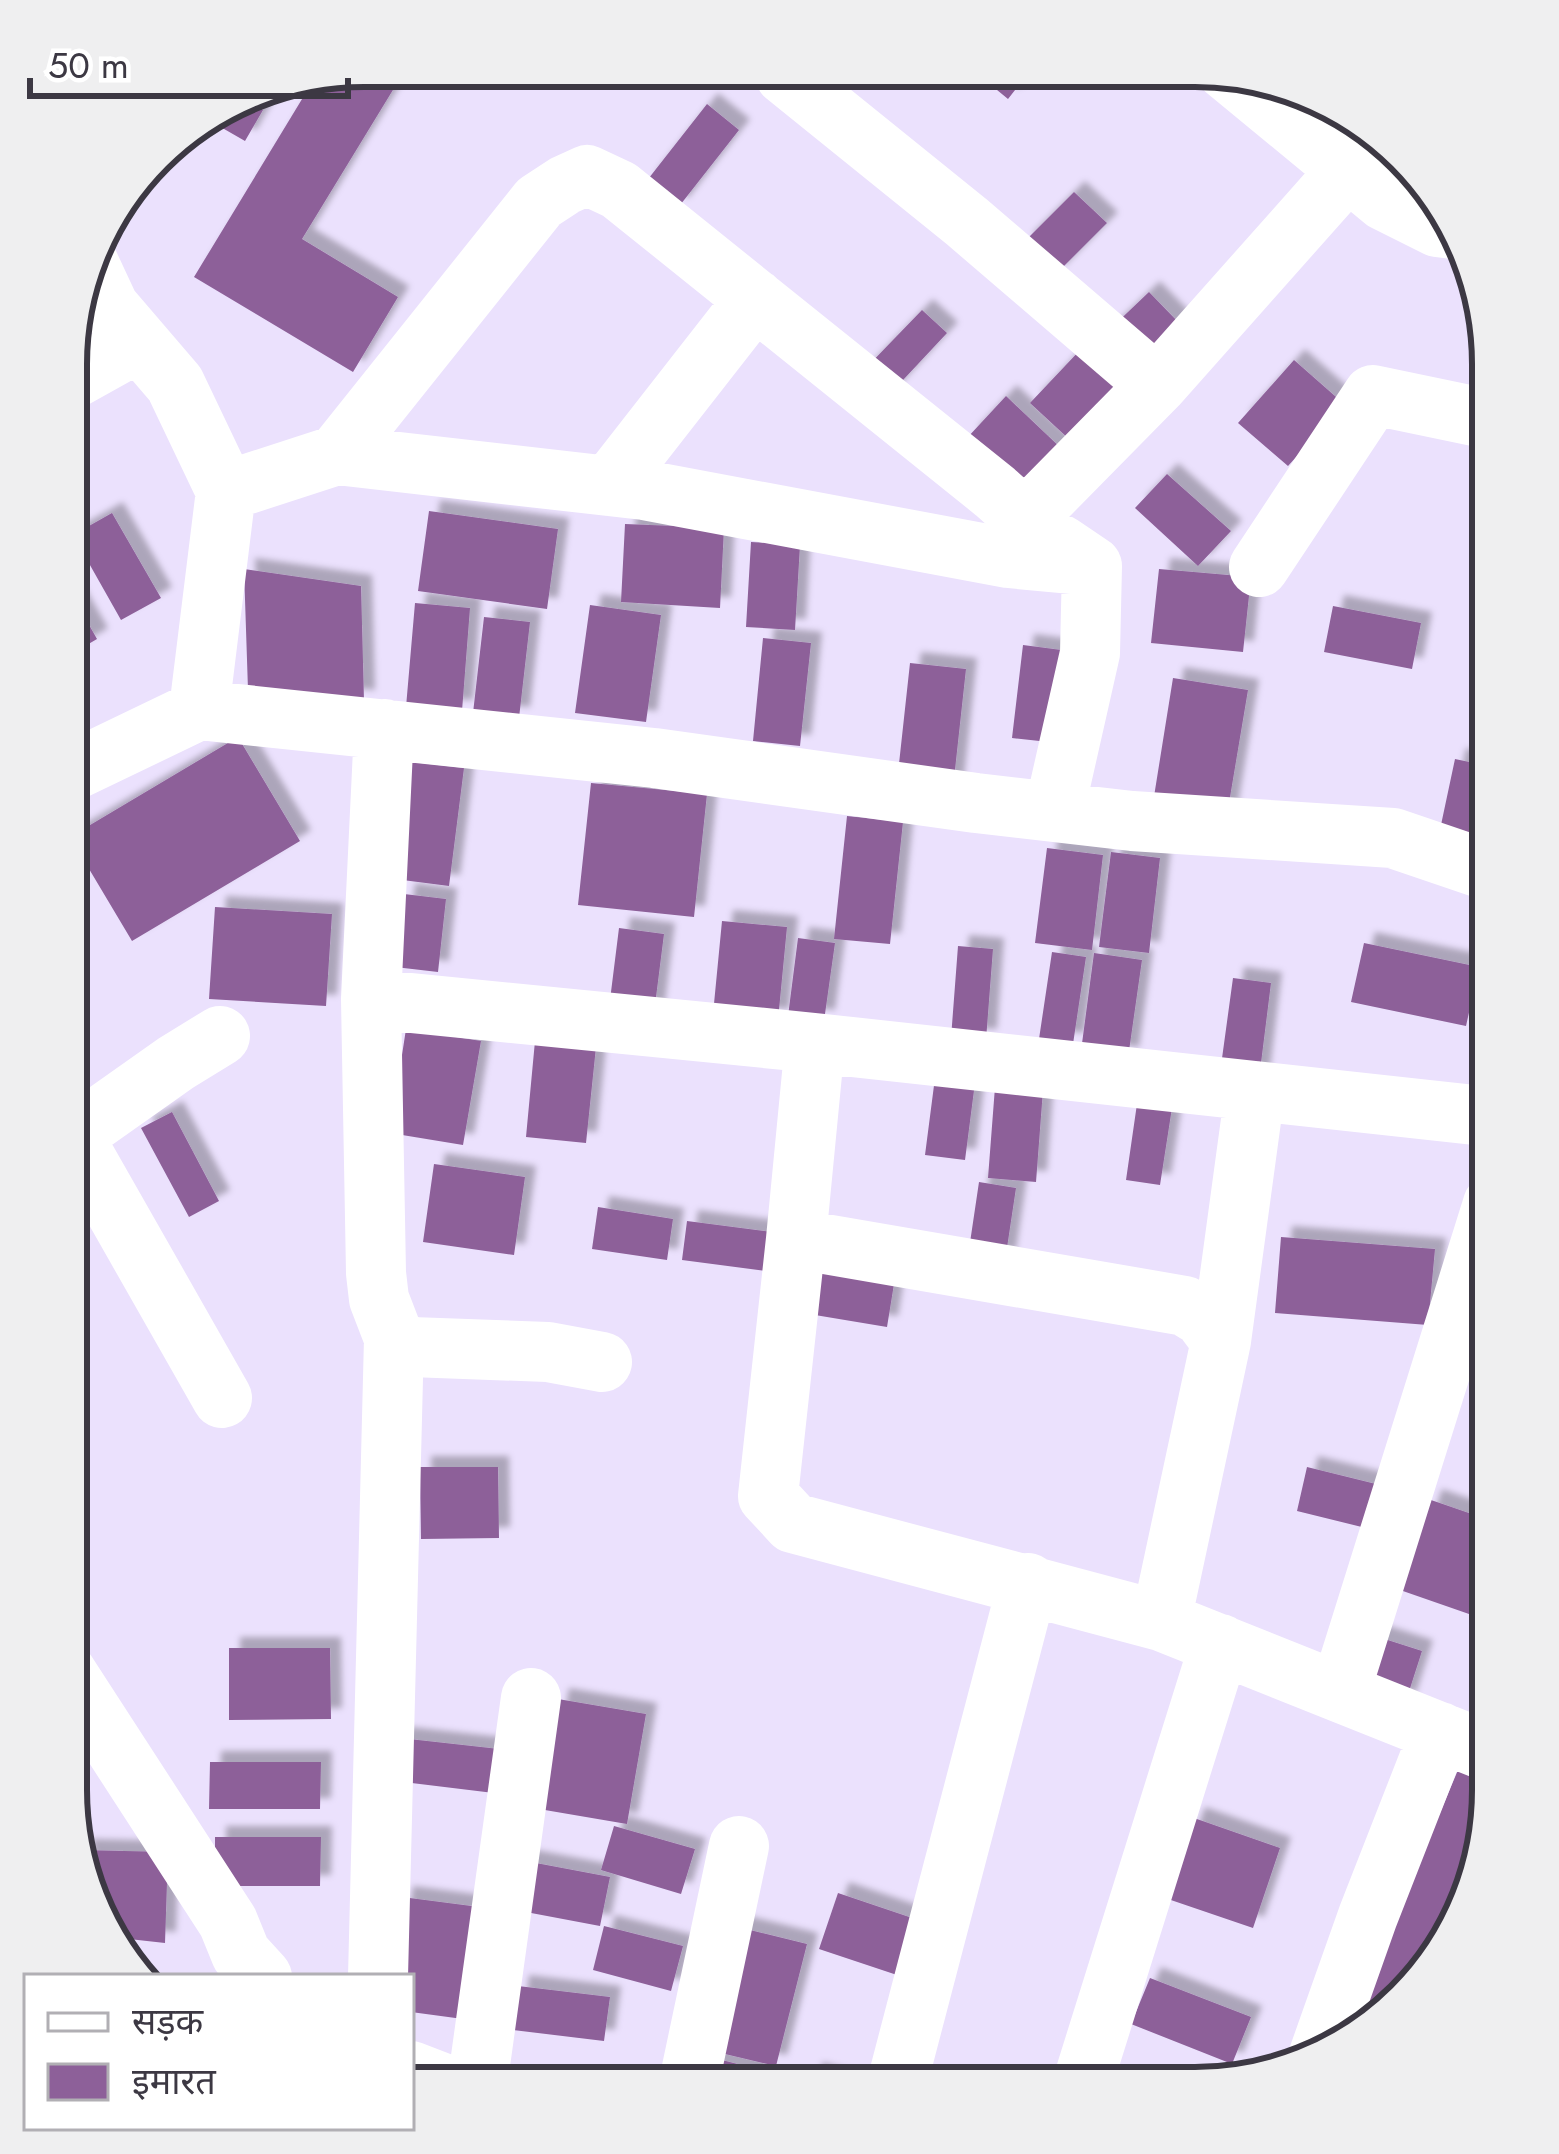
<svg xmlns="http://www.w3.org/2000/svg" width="1559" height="2154" viewBox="0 0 1559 2154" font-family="Jost,'Noto Sans Devanagari',sans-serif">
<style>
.building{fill:#8d6099;filter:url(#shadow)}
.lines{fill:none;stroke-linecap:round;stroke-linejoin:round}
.minor{stroke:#fff;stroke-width:60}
.rim{fill:none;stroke:#3c3843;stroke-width:6}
</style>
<defs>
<filter id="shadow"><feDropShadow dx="11" dy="-11" stdDeviation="3" flood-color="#0004"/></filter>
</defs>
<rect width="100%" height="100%" fill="#ebe1fd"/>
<path class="building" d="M1030,71L1008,99L980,76L983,72Z
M399,80L302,239L398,297L353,372L194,277L313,81Z
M241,97L263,110L245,141L205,118Z
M707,104L739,130L677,209L645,183Z
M1074,192L1107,223L1054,276L1022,244Z
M1149,292L1179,323L1138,363L1107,332Z
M922,310L947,333L889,395L863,371Z
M1488,340L1493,363V403L1473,399Z
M1082,348L1122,385L1070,440L1030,403Z
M1294,360L1344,404L1288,466L1238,423Z
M1006,396L1064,451L1025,493L967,438Z
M1491,442H1493V515L1474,510Z
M1167,474L1231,531L1198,566L1135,508Z
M429,511L558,529L547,609L418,591Z
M112,513L161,598L121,620L73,535Z
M625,524L724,528L720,608L621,602Z
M751,542L800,545L795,630L746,627Z
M244,569L361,586L364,701L248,690Z
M1159,569L1251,577L1243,652L1151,643Z
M68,588L97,639L68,656Z
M415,603L470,608L462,711L406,707Z
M590,605L661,615L646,722L575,713Z
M1333,606L1421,623L1412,669L1324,652Z
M484,617L530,622L519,718L473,713Z
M763,638L811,643L800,746L753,741Z
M1023,645L1069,651L1058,743L1012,738Z
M910,663L966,669L953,788L897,782Z
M1173,678L1248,690L1226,821L1152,809Z
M238,737L300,841L132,941L70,837Z
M1455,759L1493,767V836L1490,849L1438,839Z
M402,761L464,768L449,886L387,878Z
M591,783L707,794L694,917L578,905Z
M847,816L903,822L890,944L834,939Z
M1047,848L1103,855L1092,950L1035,943Z
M1111,852L1160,858L1149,953L1099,947Z
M404,894L446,899L438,972L395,967Z
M215,907L332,914L326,1006L209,999Z
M722,921L787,927L778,1020L713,1014Z
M619,928L664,934L654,1013L609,1008Z
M798,938L835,943L824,1021L788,1016Z
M1364,943L1479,967L1466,1026L1351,1002Z
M958,946L993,949L986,1040L951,1038Z
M1052,952L1086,957L1073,1044L1039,1039Z
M1094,953L1142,960L1128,1058L1081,1051Z
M1233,978L1271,983L1259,1079L1220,1073Z
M406,1029L481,1041L463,1145L390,1133Z
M535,1041L596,1047L586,1143L526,1137Z
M936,1070L976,1075L965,1160L925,1155Z
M996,1074L1044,1077L1036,1182L988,1178Z
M1139,1090L1174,1095L1160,1185L1126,1180Z
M172,1112L219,1201L189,1217L141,1128Z
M434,1164L525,1177L514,1255L423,1242Z
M979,1182L1016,1188L1005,1261L968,1256Z
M598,1207L673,1219L667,1260L592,1249Z
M687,1221L772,1232L766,1271L682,1260Z
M1281,1237L1435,1249L1428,1325L1275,1313Z
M816,1271L894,1284L887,1327L809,1314Z
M420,1467H498L499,1538L421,1539Z
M1307,1467L1388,1487L1378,1531L1297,1511Z
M1431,1500L1492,1521V1622L1400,1590Z
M1372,1635L1422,1651L1405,1704L1357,1682Z
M229,1648H330L331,1719L229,1720Z
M558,1699L646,1714L627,1824L539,1809Z
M391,1737L508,1750L502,1794L387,1780Z
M1463,1758L1492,1770V1810L1442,1956L1344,2042Z
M210,1762H321L320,1809H209Z
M1194,1818L1280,1848L1253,1928L1165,1898Z
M614,1826L695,1849L681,1894L601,1870Z
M215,1837H321L320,1886H215Z
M80,1850L168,1852L165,1943L120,1938L104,1930L96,1921Z
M520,1860L610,1877L600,1926L510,1909Z
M838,1893L921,1921L903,1977L819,1949Z
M402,1897L479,1907L463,2019L411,2012V1977H391Z
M604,1926L683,1946L671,1991L593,1970Z
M734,1926L807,1944L776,2066L704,2049Z
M1150,1978L1251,2017L1232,2064L1131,2024Z
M518,1986L610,1997L604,2041L513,2030Z
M710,2057L761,2070L756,2087H702Z
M812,2073L856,2086V2087H807Z"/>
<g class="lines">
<path class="minor" d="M1225,69L1385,201L1437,227L1461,230
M785,75L967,222L1157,385
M89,264L109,307L175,384L226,491L199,710
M69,381L139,342
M337,455L539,202L565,185L587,175L619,190L995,492L1025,519L1157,385L1348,170
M609,486L755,299
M226,491L337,455L644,490L1008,558L1092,566
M1259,567L1373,395L1493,420
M384,729L371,999L376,1273L379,1299L394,1338L411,1347L548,1352L602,1362
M68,773L199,710L654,758L976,803L1132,821L1393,838L1493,872
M1054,812L1090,653L1092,566L1061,545
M371,999L815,1043L1493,1117
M815,1043L796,1239L1185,1306L1203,1317L1221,1341L1161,1621
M73,1136L222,1398
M67,1140L176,1063L220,1036
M796,1239L768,1496L793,1523L1161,1621L1492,1753
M1221,1341L1255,1091
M66,1672L228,1922L241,1954L262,1977
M1340,1692L1493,1204
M378,1977L394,1338
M1317,2060L1368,1916L1440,1732
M411,2071L450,2086
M477,2086L531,1698
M688,2087L739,1846
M896,2087L1028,1583
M1081,2088L1220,1644"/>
</g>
<path d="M0 0H1559V2154H0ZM364 87H1195A277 277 0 0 1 1472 364V1790A277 277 0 0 1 1195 2067H364A277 277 0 0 1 87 1790V364A277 277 0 0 1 364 87Z" fill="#efeff0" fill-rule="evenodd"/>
<path class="rim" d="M364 87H1195A277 277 0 0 1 1472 364V1790A277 277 0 0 1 1195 2067H364A277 277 0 0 1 87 1790V364A277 277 0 0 1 364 87Z"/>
<rect x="24" y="1974" width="390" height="156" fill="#ffffff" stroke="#b1afb4" stroke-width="3"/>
<rect x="48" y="2013" width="60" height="18" fill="#ffffff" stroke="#b1afb4" stroke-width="3"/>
<text x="132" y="2034" font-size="36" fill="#3c3843">सड़क</text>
<rect x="48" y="2064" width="60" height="36" fill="#8d6099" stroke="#b1afb4" stroke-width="3"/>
<text x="132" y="2094" font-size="36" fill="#3c3843">इमारत</text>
<path d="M30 78v18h318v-18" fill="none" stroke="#3c3843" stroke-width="6"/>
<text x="48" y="78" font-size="36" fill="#3c3843" stroke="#ffffff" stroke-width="9" paint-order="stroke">50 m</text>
</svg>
